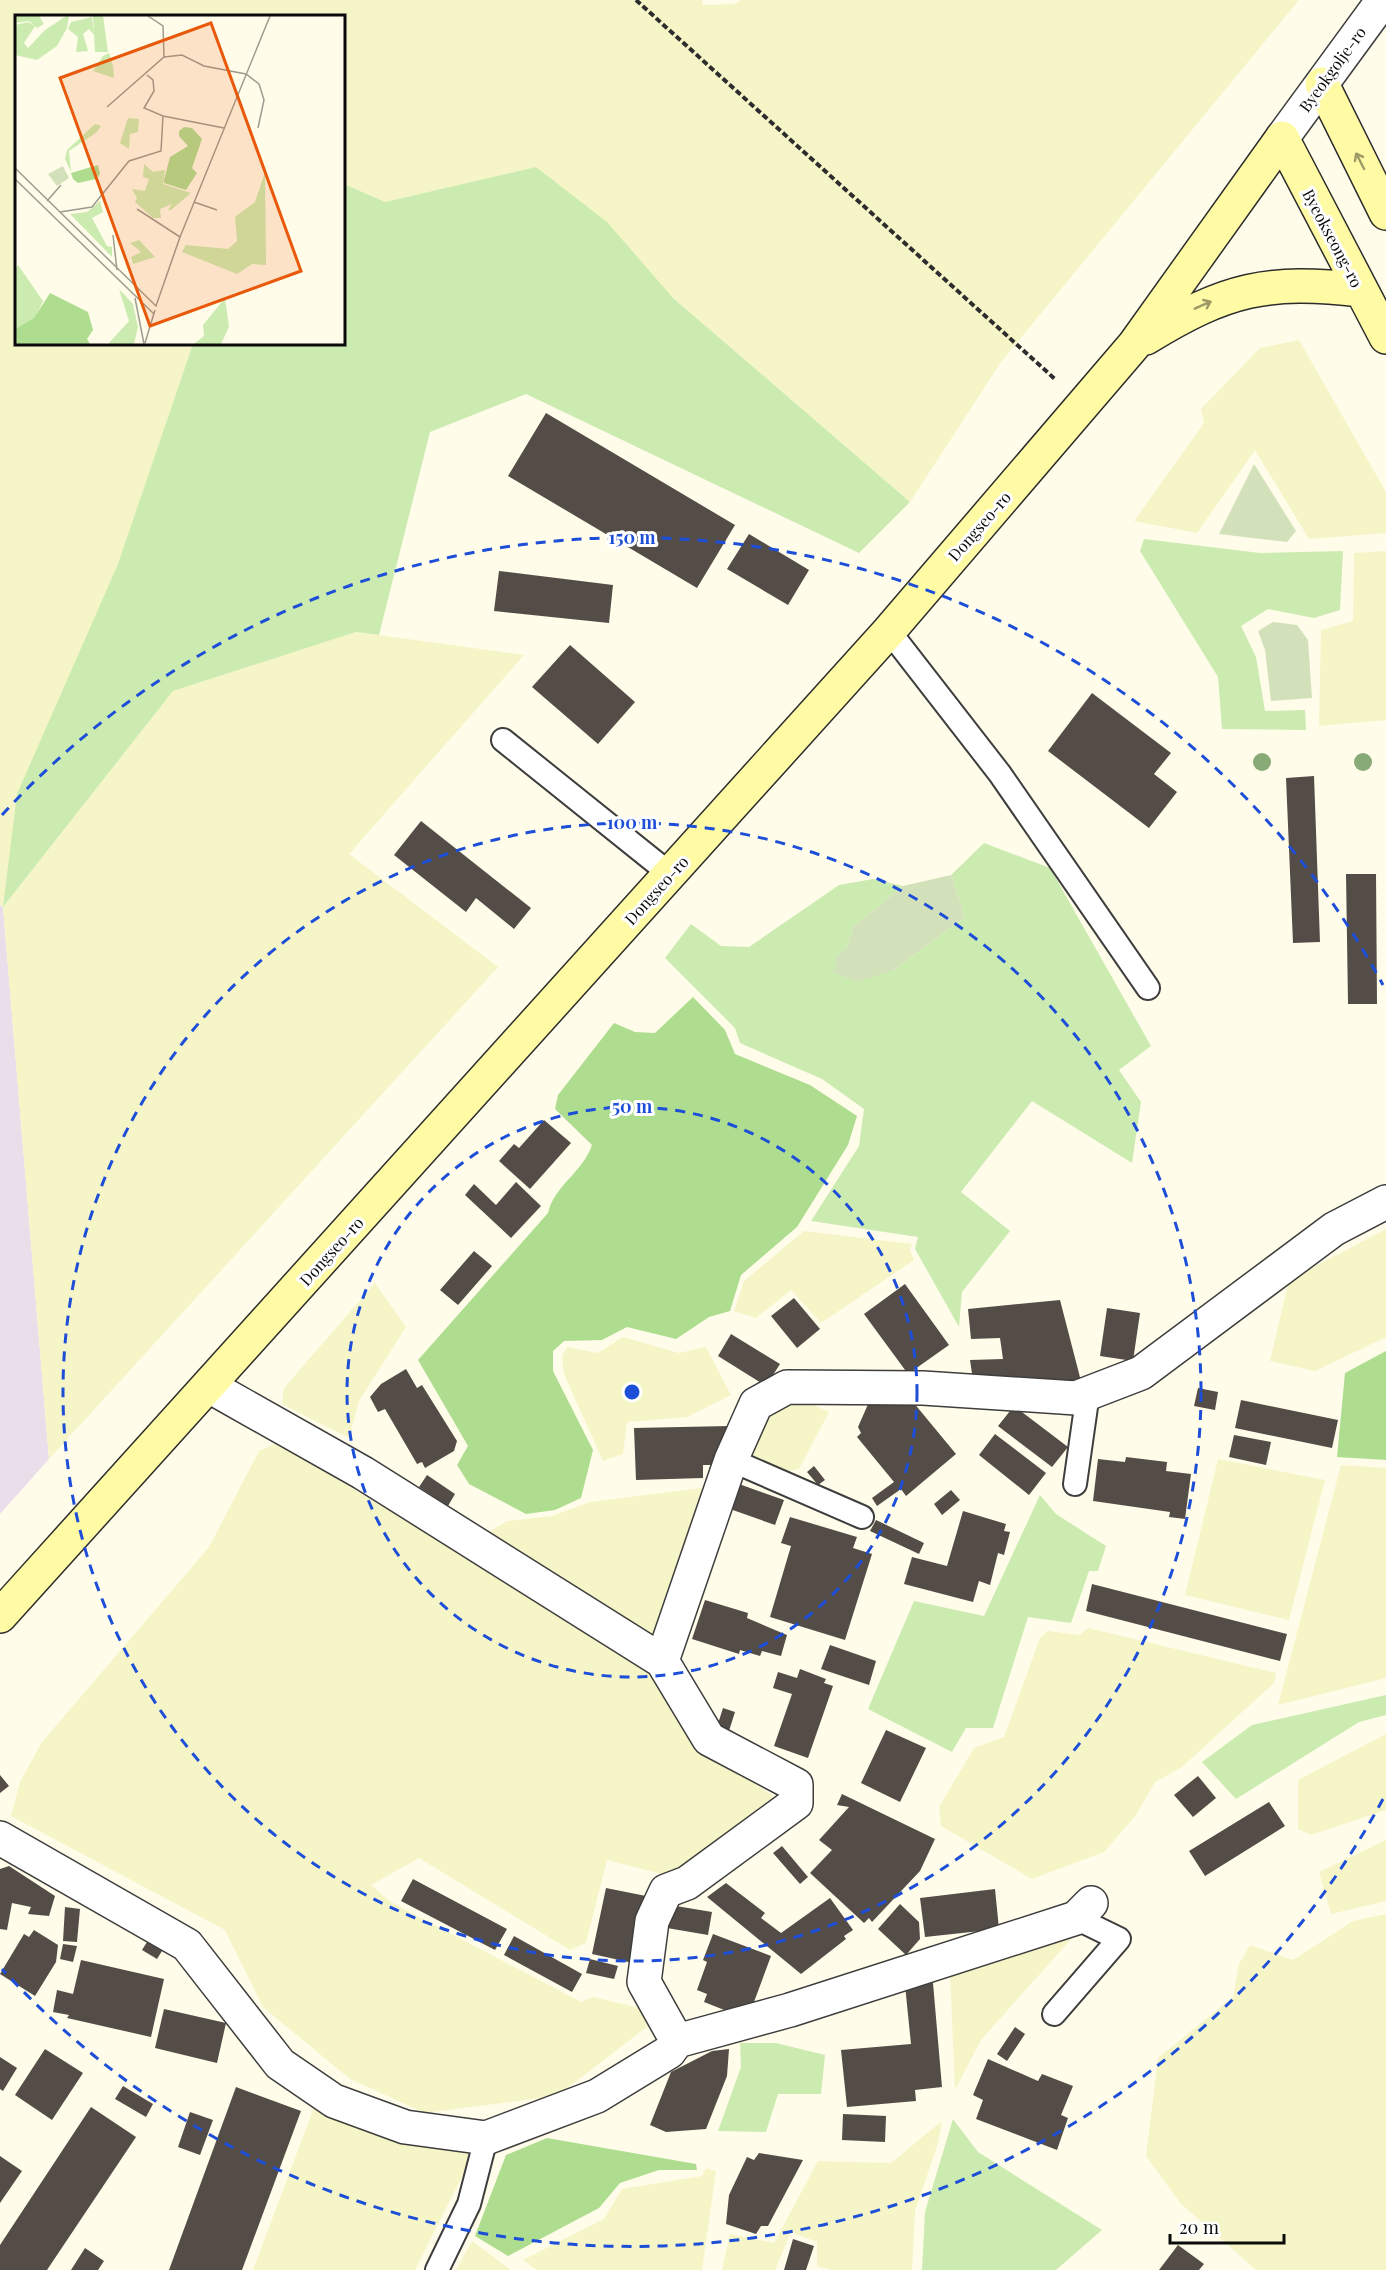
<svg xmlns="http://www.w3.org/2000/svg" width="1386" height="2270" viewBox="0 0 1386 2270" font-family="'Playfair Display',serif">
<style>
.industrial{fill:#ebdeeb}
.farmland{fill:#f6f5c8}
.green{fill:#ccebb1}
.forest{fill:#aedd90}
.cemetery{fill:#d2e1ba}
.building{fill:#544d47}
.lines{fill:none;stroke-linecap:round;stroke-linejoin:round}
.service-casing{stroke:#3e3e3e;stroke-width:26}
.minor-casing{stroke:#3e3e3e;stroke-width:36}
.tertiary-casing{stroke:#3e3e3e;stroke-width:36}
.secondary-casing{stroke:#2d2d2d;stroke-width:36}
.path{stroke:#2d2d2d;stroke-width:4;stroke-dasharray:6 3;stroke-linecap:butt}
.service{stroke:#fff;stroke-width:22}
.minor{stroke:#fff;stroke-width:33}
.tertiary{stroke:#fff;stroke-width:33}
.secondary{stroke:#fffaa4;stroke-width:33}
.tree{fill:#87aa76}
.oneway{stroke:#9d9a67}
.ring{fill:none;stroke:#1d4ed8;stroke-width:3;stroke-dasharray:10 8}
.labels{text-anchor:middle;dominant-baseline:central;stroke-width:6;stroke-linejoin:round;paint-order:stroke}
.street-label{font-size:16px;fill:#0b0b0b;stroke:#fff}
.inset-road{fill:none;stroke:#9d9c90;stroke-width:1.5}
.view{fill:#e8590c;fill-opacity:0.15;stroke:#e8590c;stroke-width:3}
.inset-edge{fill:none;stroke:#0b0b0b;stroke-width:3}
.centre{fill:#1d4ed8;stroke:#fff;stroke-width:3}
.ring-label{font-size:18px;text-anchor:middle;font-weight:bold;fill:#1d4ed8;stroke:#fff;stroke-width:6;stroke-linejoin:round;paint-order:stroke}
</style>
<rect width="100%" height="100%" fill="#fffce9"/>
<path class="industrial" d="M0,905L3,907L49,1459L0,1514Z"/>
<path class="farmland" d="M0,0H703L702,5L735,4L741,0H1299L1001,362L910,502L673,298L536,167L385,202L344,184V16H16V344H193L4,906L173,691L356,632L524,655L349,854L498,967L49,1459L3,907L0,905Z
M1299,340L1386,492V533L1309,539L1255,450L1197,533L1134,521L1204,423L1201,409L1260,348Z
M1386,551V720L1319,726L1321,630L1353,621L1354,553Z
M1386,1229V1337L1315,1371L1270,1361L1289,1280Z
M804,1231L912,1244L910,1251L914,1260L821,1323L791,1290L756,1318L734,1311L744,1281Z
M375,1283L406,1327L359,1401L349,1438L282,1404L284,1388Z
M623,1337L679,1353L706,1347L731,1395L687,1417L627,1422L623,1454L603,1461L564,1374L562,1356L567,1347L598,1353Z
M800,1399L829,1412L799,1469L776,1473L746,1464L764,1413Z
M277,1443L646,1666L702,1750L772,1795V1804L670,1876L607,1860L586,1943L570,1950L419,1858L371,1885L391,1902L581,2002L593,1997L640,2008L648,2026L557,2096L425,2113L350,2079L263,2007L225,1930L11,1816L20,1782L42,1742L209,1547L259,1451Z
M1218,1459L1325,1480L1289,1620L1185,1595Z
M1341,1465L1386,1468V1678L1278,1705Z
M709,1487L659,1634L651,1639L487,1533L507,1521L552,1516L590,1502Z
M1088,1628L1276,1673L1274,1683L1182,1767L1155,1782L1136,1815L1104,1852L1032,1879L941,1826L939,1807L974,1748L1004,1737L1040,1638L1048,1631L1080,1635Z
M1386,1734V1810L1311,1835L1298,1829V1780Z
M1386,1840V1901L1331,1914L1319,1872Z
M1386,1914V2270H1256L1181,2204L1146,2156L1158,2058L1233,1997L1239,1964L1250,1945L1293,1960L1353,1921Z
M1080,1929L981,2040L955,2090L950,1972Z
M315,2105L469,2149L466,2169L415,2270H253Z
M942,2121L938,2143L915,2211L912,2270H832L817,2266V2242L791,2232L775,2270H722L730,2234L774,2243L818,2161L891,2163Z
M706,2168L716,2171L702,2270H537L523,2260L604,2219L622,2189L702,2176Z
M472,2241L511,2270H456Z"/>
<path class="green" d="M536,167L607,222L673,298L910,502L859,553L526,394L430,432L379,635L356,632L173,691L3,907L17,794L118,564L193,344H344V184L385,202Z
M1144,539L1260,553L1343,551L1340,610L1314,618L1268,609L1241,626L1256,657L1265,711L1305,710L1306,730L1222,729L1218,677L1140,551Z
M984,843L1050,868L1151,1046L1119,1070L1141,1102L1132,1163L1032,1101L961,1192L1010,1231L962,1292L959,1327L915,1249L918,1237L811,1221L859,1146L864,1109L822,1079L740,1043L735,1028L665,958L691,924L721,946L749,947L839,885L873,879L903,886L853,927L847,947L836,957L894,970L965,917L951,875Z
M1040,1495L1056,1514L1106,1546L1098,1571H1089L1071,1623L1028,1617L993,1728H966L952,1752L868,1709L914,1601L984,1616Z
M1386,1695V1715L1359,1722L1236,1799L1202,1762L1252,1725Z
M740,2043H776L825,2055L821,2094H778L766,2132L718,2131L741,2067Z
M953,2119L978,2152L1102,2230L1056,2270H922L925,2212Z"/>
<path class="forest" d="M693,997L725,1030L735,1054L810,1085L857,1116L848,1145L797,1227L741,1275L730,1311L709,1317L676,1339L627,1327L602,1340L564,1341L553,1351V1371L593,1450L581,1498L555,1510L526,1514L469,1484L457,1465L468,1446L418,1360L548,1213C554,1186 583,1172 592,1145L555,1109L558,1095L614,1023L635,1032L655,1033Z
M1386,1351V1460L1337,1457L1345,1373Z
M547,2138L696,2164L697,2170H659L620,2183L599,2208L508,2256L475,2236L506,2155Z"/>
<path class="cemetery" d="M1254,464L1296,531L1287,542L1219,534Z
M1273,622L1297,625L1308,640L1312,698L1271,701L1265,650L1258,631Z
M951,875L965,917L894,970L857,982L834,973L836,957L847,947L853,927L903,886Z"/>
<path class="building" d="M546,413L735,525L697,588L508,476Z
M749,534L809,570L788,605L727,569Z
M499,571L613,585L609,623L494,611Z
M570,645L635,702L598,744L532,687Z
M1092,693L1171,753L1154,774L1177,792L1149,828L1048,751Z
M1314,776L1320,942L1293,943L1286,778Z
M421,821L531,908L514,929L476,898L466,912L394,855Z
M1346,874H1376L1377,1004H1348Z
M544,1120L571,1143L530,1189L499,1161L514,1144L519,1148Z
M516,1182L541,1206L511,1238L465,1195L474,1184L496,1205Z
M474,1251L492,1266L458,1305L440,1290Z
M905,1284L949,1345L908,1374L864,1314Z
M794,1298L820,1329L797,1348L771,1316Z
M1060,1300L1082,1385L973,1380L970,1360L1003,1359L1000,1338L971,1339L968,1309Z
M1107,1308L1140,1313L1133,1361L1100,1356Z
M731,1334L780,1364L766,1386L718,1356Z
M406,1369L417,1388L422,1385L457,1441L454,1451L425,1468L422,1462L417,1464L385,1409L378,1412L370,1397L381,1384Z
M1198,1388L1218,1392L1215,1410L1194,1406Z
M1241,1400L1338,1420L1332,1448L1235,1428Z
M869,1402L895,1405L913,1402L956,1454L906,1496L901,1489L877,1506L872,1498L894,1482L857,1437L861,1433L858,1427Z
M1014,1406L1068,1447L1052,1467L998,1426Z
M729,1426L718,1465H703V1478L636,1480L634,1428Z
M995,1434L1046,1473L1029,1495L979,1455Z
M1234,1435L1271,1442L1266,1465L1229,1457Z
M1126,1457L1167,1462L1166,1471L1191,1474L1185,1519L1169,1517L1170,1512L1093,1501L1098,1459L1125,1462Z
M814,1466L825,1480L818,1485L807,1472Z
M427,1475L455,1494L448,1506L419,1487Z
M739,1484L784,1500L775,1525L730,1509Z
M951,1490L960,1500L942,1515L934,1504Z
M963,1511L1006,1524L1004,1531L1010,1532L1004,1555L998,1553L990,1585L979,1581L973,1602L904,1584L912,1557L947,1566Z
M790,1517L857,1537L853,1548L872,1554L845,1640L770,1617L791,1546L781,1543Z
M876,1520L924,1543L919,1554L870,1531Z
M1092,1584L1287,1634L1280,1661L1086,1611Z
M705,1600L748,1613L747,1618L787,1635L781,1656L762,1651L760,1656L740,1650L739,1654L692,1639Z
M830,1645L876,1661L869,1685L821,1669Z
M800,1669L826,1679L824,1683L833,1686L808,1758L774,1746L792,1694L773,1688L778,1672L797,1678Z
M723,1708L735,1712L728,1734L716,1730Z
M886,1730L926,1748L900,1802L861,1783Z
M0,1775L9,1786L0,1793Z
M1198,1776L1216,1798L1193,1817L1174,1795Z
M842,1794L935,1839L920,1871L872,1922L869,1918L864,1923L810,1873L832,1850L819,1840L849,1807L837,1805Z
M1269,1802L1285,1826L1205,1876L1189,1851Z
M782,1846L808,1877L800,1884L773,1853Z
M9,1866L55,1896L49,1916L28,1914L31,1907L12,1903L7,1930L0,1929V1869Z
M413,1879L507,1929L495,1950L401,1901Z
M726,1883L765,1913L761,1918L781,1933L830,1898L853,1930L844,1936L846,1939L801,1974L707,1897Z
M606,1888L646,1896L633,1963L592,1954Z
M995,1889L999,1929L925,1937L920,1898Z
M900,1904L919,1922L920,1939L906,1955L878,1929Z
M670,1905L712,1912L708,1935L667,1928Z
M65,1907L80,1909L77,1942L63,1941Z
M34,1930L58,1945L56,1962L35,1996L0,1974L24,1934L29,1937Z
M713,1934L771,1956L751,2010L740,2006L737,2015L704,2002L707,1994L697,1990L707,1962L703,1960Z
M514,1936L582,1974L572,1992L504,1955Z
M147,1942L162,1951L157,1959L142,1950Z
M63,1944L77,1946L73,1962L60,1959Z
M590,1959L618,1966L614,1979L586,1973Z
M81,1960L164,1979L151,2037L67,2018L69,2015L53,2012L57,1990L73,1994Z
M933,1983L942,2087L915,2090L916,2101L847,2107L841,2050L911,2044L905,1985Z
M164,2009L226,2023L217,2063L155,2048Z
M1015,2027L1025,2034L1007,2061L997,2054Z
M45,2049L83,2073L52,2120L15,2095Z
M729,2049L727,2076L706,2129L666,2132L650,2125L671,2072L712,2051Z
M0,2057L17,2068L3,2091L0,2089Z
M988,2059L1038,2081L1042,2074L1073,2086L1061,2115L1068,2118L1057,2150L976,2119L983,2100L973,2095Z
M123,2086L153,2104L146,2117L115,2099Z
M236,2087L301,2111L242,2270H169Z
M91,2107L136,2137L47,2270H0V2245Z
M190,2112L213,2120L200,2155L178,2147Z
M843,2114L886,2116L885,2142L842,2140Z
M759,2153L803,2160L768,2226H761L756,2234L726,2224L729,2195L747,2157L754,2160Z
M0,2156L22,2171L0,2203Z
M793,2239L814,2246L806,2270H784Z
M1178,2245L1204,2264L1199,2270H1159Z
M85,2248L104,2261L98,2270H71Z"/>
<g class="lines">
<defs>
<path id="service" d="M889,631L1000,774L1148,988
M503,740L670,874
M731,1460L862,1517
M1075,1484L1088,1393
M1054,2014L1119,1939L1076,1918
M437,2270L469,2204L486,2138"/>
<path id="minor" d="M209,1386L363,1473L662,1661L709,1739L796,1785V1803L687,1883L666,1891L652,1921L644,1982L677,2041
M662,1661L731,1460L756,1404L787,1387L923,1388L1076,1398L1141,1373L1334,1229L1386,1202
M0,1838L187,1945L280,2064L334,2101L405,2127L486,2138L597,2096L669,2052L677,2041L790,2010L1076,1918L1091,1903"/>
<path id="tertiary" d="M1282,138L1383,0"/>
<path id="secondary" d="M1322,84L1386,213
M1146,338C1226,289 1267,279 1361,290
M0,1616L889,631L1134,345L1282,138L1386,337"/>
</defs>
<use href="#service" class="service-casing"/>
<use href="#minor" class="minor-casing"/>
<use href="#tertiary" class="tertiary-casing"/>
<use href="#secondary" class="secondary-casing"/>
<path class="path" d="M636,0L1056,380"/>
<use href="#service" class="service"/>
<use href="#minor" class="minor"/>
<use href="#tertiary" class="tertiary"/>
<use href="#secondary" class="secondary"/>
</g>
<g class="tree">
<circle cx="1262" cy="762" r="9"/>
<circle cx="1363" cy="762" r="9"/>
</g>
<defs><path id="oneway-shaft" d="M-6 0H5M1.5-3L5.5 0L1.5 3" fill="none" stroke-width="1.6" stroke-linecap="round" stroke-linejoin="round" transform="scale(1.5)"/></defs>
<g class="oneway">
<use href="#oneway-shaft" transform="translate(1360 161) rotate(-117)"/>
<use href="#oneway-shaft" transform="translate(1203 305) rotate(-24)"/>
</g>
<g class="ring">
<circle cx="632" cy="1392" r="285"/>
<circle cx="632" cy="1392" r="569"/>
<path d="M1383 1799A854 854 0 0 1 2 1969M2 815A854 854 0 0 1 1383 985"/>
</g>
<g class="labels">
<g class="street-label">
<text transform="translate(1332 69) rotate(-54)">Byeokgolje-ro</text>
<text transform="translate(1333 238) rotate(62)">Byeokseong-ro</text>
<text transform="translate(979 526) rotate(-49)">Dongseo-ro</text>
<text transform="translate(656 890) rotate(-48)">Dongseo-ro</text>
<text transform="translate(331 1251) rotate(-48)">Dongseo-ro</text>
</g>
</g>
<g transform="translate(15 15)">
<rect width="330" height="330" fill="#fffce9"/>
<path d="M0,1H24L29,9L22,13L14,6L0,8ZM51,1H54L52,13L42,31L22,45L0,40V10L13,7L20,11L9,28L13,33L30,15ZM78,1H88L93,37H80ZM77,2L79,20L74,14L68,19L73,36L61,37L63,22L53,14L56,7ZM94,38L98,51L99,63L78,56L88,41ZM113,103L124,104L123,117L115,119L114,134L105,128ZM80,109L86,111L82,117L54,136L56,157L50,144L52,135ZM129,149L138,157L150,155L148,169L176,178L156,195H153L157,189L145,194L146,203H138L120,187L122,183L117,174L130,176L134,164L128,162ZM250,157L251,250L237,249L222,259L167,237L171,230L213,234L222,226L220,202L240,187ZM85,186L88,197L77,203L92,231L97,232V242L55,199L72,197ZM124,225L140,242L118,249L116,242L126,237L115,228ZM3,250L28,286L20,303L0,314V254ZM104,274L118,289L123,312L119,329H93L114,306ZM210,283L214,312L206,329H179L189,321L188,310Z" fill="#ccebb1"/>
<path d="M169,112L177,113L187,124L177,153L182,158L171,175L149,168V165L155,142L173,131L164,121V116ZM83,150L85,159L81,164L63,168L58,164L56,158ZM35,278L73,297L78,315L72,324L75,329H0V314L19,303Z" fill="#aedd90"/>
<path d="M48,151L54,163L42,171L33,159Z" fill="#d2e1ba"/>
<path class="inset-road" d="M133,1L148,11L149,42M132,60L138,65L139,76L129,93L148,101L209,113M92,92L149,42L167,40L189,51L231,59L244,69L249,85L243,113M0,153L141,291L165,222L255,1M0,164L139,299M32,186L46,170M179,187L202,195M122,194L165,222M45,197L77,192L114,146L146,136L148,101M98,220L102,255M120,283L129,329M130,328L140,295"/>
<path class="view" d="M196,8L286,256L135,311L45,63Z"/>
<rect width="330" height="330" class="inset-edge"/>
</g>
<circle cx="632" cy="1392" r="9" class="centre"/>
<g class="ring-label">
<text x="632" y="544">150 m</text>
<text x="632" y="829">100 m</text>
<text x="632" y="1113">50 m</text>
</g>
<path d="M1170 2234v9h114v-9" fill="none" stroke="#0b0b0b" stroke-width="3"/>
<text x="1179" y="2234" font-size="18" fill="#0b0b0b" stroke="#ffffff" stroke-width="4.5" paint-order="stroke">20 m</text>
</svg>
